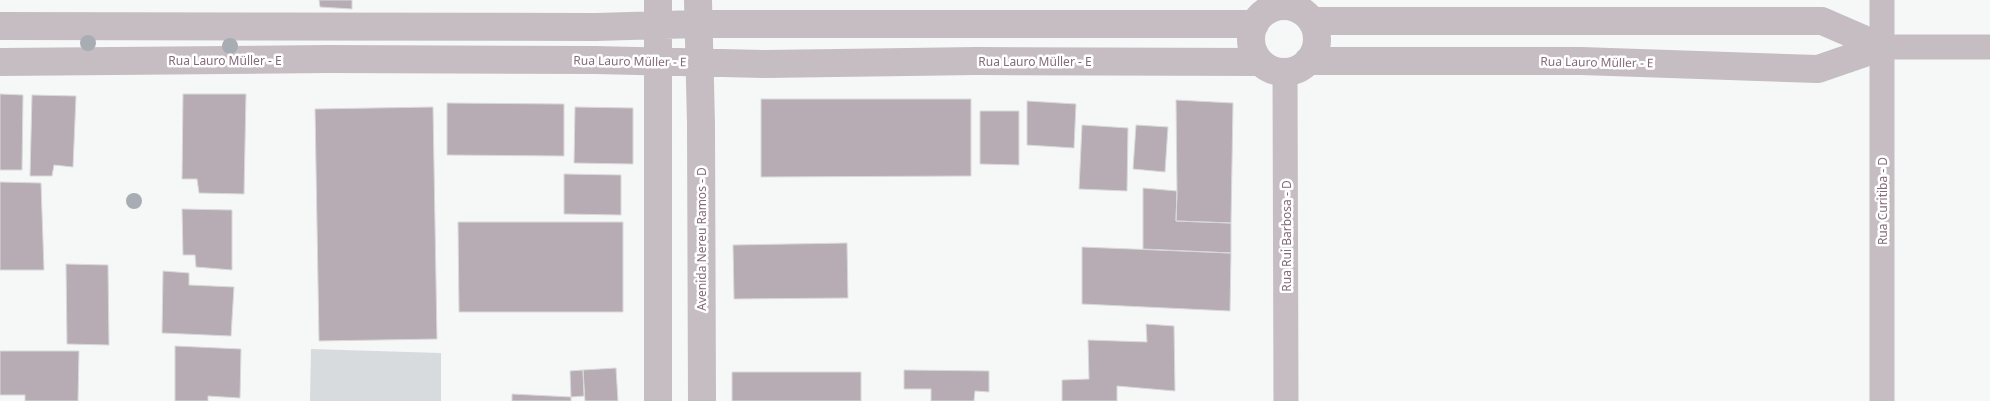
<svg xmlns="http://www.w3.org/2000/svg" width="1990" height="401" viewBox="0 0 1990 401" font-family="'Noto Sans',sans-serif">
<style>
.green{fill:#d7dbde}
.building{fill:#b8acb4;stroke:#d8dad9}
.lines{fill:none;stroke-linecap:round;stroke-linejoin:round}
.minor{stroke:#c5bdc2;stroke-width:25}
.tertiary{stroke:#c5bdc2;stroke-width:28}
.tree{fill:#a8acb3}
.labels{text-anchor:middle;dominant-baseline:central;stroke-width:5;stroke-linejoin:round;paint-order:stroke}
.street-label{font-size:12px;fill:#846a7b;stroke:#fff}
</style>
<rect width="100%" height="100%" fill="#f6f8f8"/>
<path class="green" d="M311,349L441,353V401H310Z"/>
<path class="building" d="M319,0H352V9L320,7Z
M0,94L23,95L22,170H0Z
M183,94H246L244,194L199,193L197,179H182Z
M32,95L76,96L73,167L54,165L52,176H30Z
M761,99H971V176L761,177Z
M1176,100L1233,103L1231,223L1176,221L1177,191Z
M1027,101L1076,104L1074,148L1027,145Z
M447,103L564,104V156L447,155Z
M433,107L437,339L319,341L315,109Z
M575,107L633,108V164L574,163Z
M980,111H1019V165L980,164Z
M1082,125L1128,128L1127,191L1079,189Z
M1136,125L1168,127L1165,172L1133,169Z
M564,174L621,175V215L564,214Z
M0,182L41,183L44,270H0Z
M1143,188L1177,191L1176,221L1231,223V253L1143,249Z
M182,209L232,210V270L196,267L195,255H183Z
M458,222H623V312H459Z
M847,243L848,298L734,299L733,245Z
M1082,247L1231,253L1230,311L1082,304Z
M66,264L108,265L109,345L67,344Z
M163,271L189,273V285L234,287L231,336L162,333Z
M1146,324L1174,326L1175,391L1117,386V401H1062V380L1089,379L1088,340L1147,342Z
M175,346L241,349L240,398L208,396V401H175Z
M0,351H79L78,401H25V395H0Z
M616,368L618,401H585L583,370Z
M583,370L584,396L571,397L570,371Z
M904,370L989,371V392L975,391L974,401H931V389H904Z
M732,372H861V401H732Z
M512,394L571,397V401H512Z"/>
<g class="lines">
<path class="minor" d="M1882,47H1990
M1285,72L1286,401
M1882,401V0"/>
<path class="tertiary" d="M658,0V401
M698,0L701,124L702,401
M1251 39a33 33 0 1 1 66 0a33 33 0 1 1-66 0Z
M1312,21H1822L1882,47
M0,26L596,27L697,24H1255
M1308,61H1581L1818,69L1882,47
M0,62L328,59L595,60L766,64L977,61L1260,62"/>
</g>
<g class="tree">
<circle cx="88" cy="43" r="8"/>
<circle cx="230" cy="46" r="8"/>
<circle cx="134" cy="201" r="8"/>
</g>
<g class="labels">
<g class="street-label">
<text x="225" y="60">Rua Lauro Müller - E</text>
<text transform="translate(630 61) rotate(1)">Rua Lauro Müller - E</text>
<text x="1035" y="61">Rua Lauro Müller - E</text>
<text transform="translate(1597 62) rotate(1)">Rua Lauro Müller - E</text>
<text transform="translate(1882 201) rotate(-90)">Rua Curitiba - D</text>
<text transform="translate(1286 236) rotate(-90)">Rua Rui Barbosa - D</text>
<text transform="translate(701 239) rotate(-90)">Avenida Nereu Ramos - D</text>
</g>
</g>
</svg>
